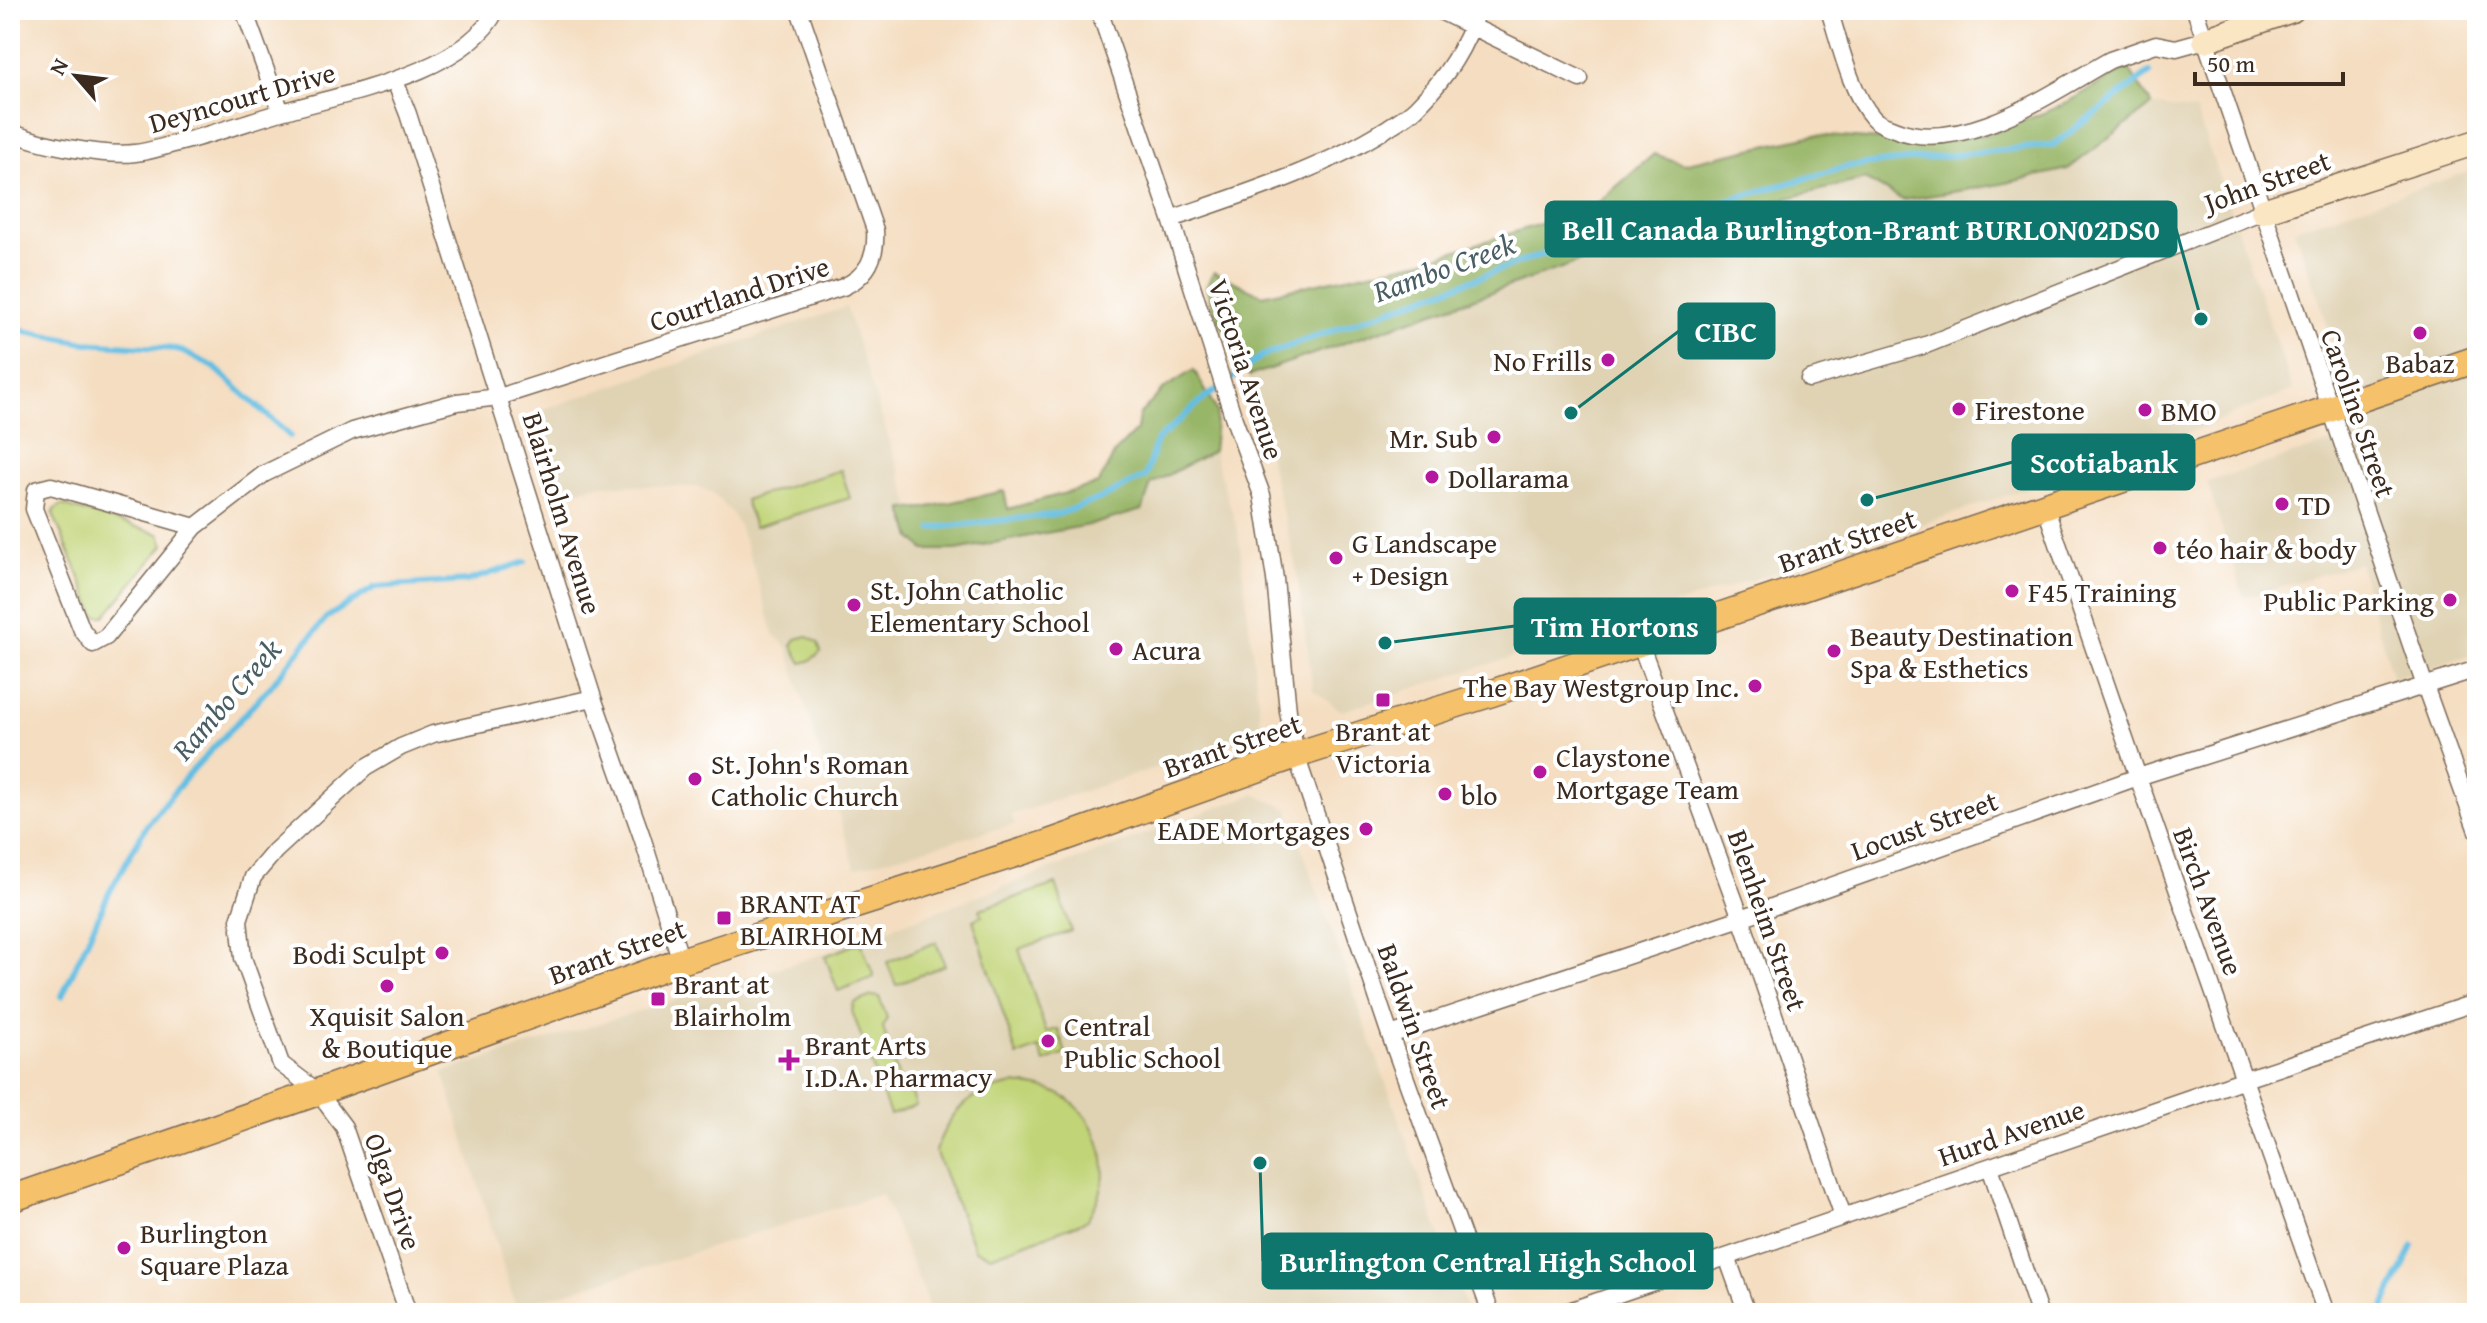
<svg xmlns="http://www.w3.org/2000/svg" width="2487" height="1323" viewBox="0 0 2487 1323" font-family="'Gentium Book Plus',serif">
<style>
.built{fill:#e0d3b4}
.green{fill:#c1d477;stroke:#7e7f4a;stroke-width:2}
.forest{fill:#98b668;stroke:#6a7043;stroke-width:2}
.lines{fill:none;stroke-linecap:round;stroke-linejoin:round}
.stream{stroke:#64bee2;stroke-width:6}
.street-casing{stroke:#7c6957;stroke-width:19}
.secondary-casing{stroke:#7c6957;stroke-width:27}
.primary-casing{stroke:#7c6957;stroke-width:29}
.street{stroke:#fff;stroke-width:16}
.secondary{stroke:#fbe6c4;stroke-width:24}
.primary{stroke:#f5c16b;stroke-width:26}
.poi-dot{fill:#b5179e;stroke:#fff;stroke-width:3}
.labels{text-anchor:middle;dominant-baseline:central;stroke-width:8;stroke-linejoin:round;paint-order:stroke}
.street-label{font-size:28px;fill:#3b2a1e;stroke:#fff}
.poi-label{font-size:28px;fill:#3b2a1e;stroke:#fff;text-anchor:start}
.water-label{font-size:30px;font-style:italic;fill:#495e63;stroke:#fff}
.leader{fill:none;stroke:#0f766e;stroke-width:3}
.callout-dot{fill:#0f766e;stroke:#fff;stroke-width:3}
.callout{fill:#0f766e;stroke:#0f766e;stroke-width:3}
.callout-label{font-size:30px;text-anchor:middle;font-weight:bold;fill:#fff}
</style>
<rect width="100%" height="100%" fill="#fff"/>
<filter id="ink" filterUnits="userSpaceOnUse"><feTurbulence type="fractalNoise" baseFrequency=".0125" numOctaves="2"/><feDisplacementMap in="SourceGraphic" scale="16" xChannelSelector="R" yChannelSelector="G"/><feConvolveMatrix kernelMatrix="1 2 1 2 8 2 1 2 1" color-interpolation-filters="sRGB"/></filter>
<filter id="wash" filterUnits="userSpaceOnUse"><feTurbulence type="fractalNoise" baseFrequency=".006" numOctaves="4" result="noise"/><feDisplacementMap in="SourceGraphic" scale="32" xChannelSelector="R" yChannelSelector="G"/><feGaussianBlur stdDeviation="1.8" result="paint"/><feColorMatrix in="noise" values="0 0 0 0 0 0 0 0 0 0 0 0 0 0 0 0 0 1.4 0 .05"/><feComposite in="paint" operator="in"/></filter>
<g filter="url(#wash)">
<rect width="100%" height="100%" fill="#f4ddc0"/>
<path class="built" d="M2152,105L2196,111L2293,390L2185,434L1871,542L1342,711L1313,690L1296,567L1249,376L1706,218L1865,179L1903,200L2068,169Z
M2477,169V653L2393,679L2359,563L2244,598L2207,482L2365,432L2294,229Z
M846,307L925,550H956L1094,524L1142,510L1151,484L1213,451L1238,531L1262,733L1011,815L1015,824L855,868L787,647L774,635L756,575L739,526L731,512L712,493L698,487L597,485L548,498L528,437L531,420L544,409Z
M1254,794L1288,809L1468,1313H930L922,1288L882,1194L516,1308L443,1072L810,958Z"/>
<path class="green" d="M841,470L850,498L754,527L745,500Z
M62,505L160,534L164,545L105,616H96L53,514L55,509Z
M807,636L818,643L821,652L809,661L802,663L792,645L796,639Z
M1056,884L1071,931L1019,949L1046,1032L1058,1029L1066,1054L1044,1062L1039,1048L1017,1056L973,920L982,916L980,909Z
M861,942L874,977L838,991L825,956Z
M936,942L945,965L896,985L887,962Z
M872,996L879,997L887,1018L883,1027L900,1083L908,1082L916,1106L890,1115L852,1011L854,1003Z
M1014,1084C1033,1086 1052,1088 1068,1099C1097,1121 1113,1165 1098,1199C1095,1207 1090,1214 1086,1221L991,1256L975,1250L935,1151C952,1107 969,1093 1014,1084Z"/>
<path class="forest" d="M2128,68L2152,105L2068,169L2001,184L1903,200L1865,179L1706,218L1249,376L1214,311L1206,286L1214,272L1262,295L1422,261L1563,217L1599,202L1654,154L1683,164L1815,135L1894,141L1990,134L2058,107Z
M1194,370L1217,411L1213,451L1151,484L1142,510L1094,524L956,550H925L912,538L903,509L924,508L1004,491L1008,509L1098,484L1116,451L1137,430L1139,415L1165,388Z"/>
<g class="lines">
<path class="stream" d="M10,322L25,331L85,343L177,349L214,367L290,436
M932,528L1059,514L1104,497L1146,476L1156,441L1200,402L1262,356L1535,257L1639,225L1850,166L2053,145L2149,73
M62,996L109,893L147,825L189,774L269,688L326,618L375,587L467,581L525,562
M2381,1313L2413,1246"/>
</g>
</g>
<g filter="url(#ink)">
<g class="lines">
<defs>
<path id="street" d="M244,10L281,112
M1099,10L1171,219L1234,419L1262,495L1275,579L1288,711L1296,755L1390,1035L1491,1313
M1438,10L1580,79
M1829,10C1840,43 1850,92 1873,118C1878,124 1887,126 1894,129C1962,157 2052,92 2110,60L2156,44L2176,48L2205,40
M2195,10L2425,686L2477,831
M395,81L408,114L593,698L642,837L681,961
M10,131C34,144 107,157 135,153C147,152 159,148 170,145C208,136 244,123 281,112C343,94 466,73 496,10
M1171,219C1243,194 1321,170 1386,129C1396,122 1408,116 1416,108C1444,80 1466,48 1477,10
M1809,379L1926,345L2263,211
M2045,506L2138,777L2326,1313
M195,527L51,486L36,490L34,509L82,630L93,644L106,637L195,527L264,474L352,431L457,402L499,397L843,287C867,276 877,257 875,230L799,10
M1640,643L1741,918L1843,1216
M1390,1035L1741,918L2138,777L2477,669
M1990,1167L2039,1313
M1727,1257L1747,1313
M408,1313L344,1127L318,1092L281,1064L243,958L239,920L253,877L275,851L365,768L401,747L433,734L593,698
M1563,1313L2245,1079L2477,1002"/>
<path id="secondary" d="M2205,40L2292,10
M2263,211L2477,142"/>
<path id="primary" d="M10,1199L318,1092L681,961L1049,843L1296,755L1492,693L2477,359"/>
</defs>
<use href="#street" class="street-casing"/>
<use href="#secondary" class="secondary-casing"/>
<use href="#primary" class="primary-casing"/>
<use href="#street" class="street"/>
<use href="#secondary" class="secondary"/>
<use href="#primary" class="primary"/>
</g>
</g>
<g class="poi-dot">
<circle cx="2420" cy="333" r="8"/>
<circle cx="1608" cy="360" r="8"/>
<circle cx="1959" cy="409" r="8"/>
<circle cx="2145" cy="410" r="8"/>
<circle cx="1494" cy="437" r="8"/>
<circle cx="1432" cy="477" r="8"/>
<circle cx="2282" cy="504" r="8"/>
<circle cx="2160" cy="548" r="8"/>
<circle cx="1336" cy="558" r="8"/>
<circle cx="2012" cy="591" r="8"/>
<circle cx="2450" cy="600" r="8"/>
<circle cx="854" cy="605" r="8"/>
<circle cx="1116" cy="649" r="8"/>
<circle cx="1834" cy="651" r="8"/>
<circle cx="1755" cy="686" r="8"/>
<rect x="1375" y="692" width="16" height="16" rx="4"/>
<circle cx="1540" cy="772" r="8"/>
<circle cx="695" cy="779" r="8"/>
<circle cx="1445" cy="794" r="8"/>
<circle cx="1366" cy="829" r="8"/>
<rect x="716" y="910" width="16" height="16" rx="4"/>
<circle cx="442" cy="953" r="8"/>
<circle cx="387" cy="986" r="8"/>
<rect x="650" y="991" width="16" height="16" rx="4"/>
<circle cx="1048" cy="1041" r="8"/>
<path d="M785 1048h8v8h8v8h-8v8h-8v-8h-8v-8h8z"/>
<circle cx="124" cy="1248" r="8"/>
</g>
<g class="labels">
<g class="street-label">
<text transform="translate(242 97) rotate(-16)">Deyncourt Drive</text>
<text transform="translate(2267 181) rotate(-20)">John Street</text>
<text transform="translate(739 293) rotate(-18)">Courtland Drive</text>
<text transform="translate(1247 369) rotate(72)">Victoria Avenue</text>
<text transform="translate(2359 413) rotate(71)">Caroline Street</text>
<text transform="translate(563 513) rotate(73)">Blairholm Avenue</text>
<text transform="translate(1847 540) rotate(-19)">Brant Street</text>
<text transform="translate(1232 745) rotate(-19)">Brant Street</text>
<text transform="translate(1924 825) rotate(-20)">Locust Street</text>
<text transform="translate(2209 901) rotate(70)">Birch Avenue</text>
<text transform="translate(1768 920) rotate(71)">Blenheim Street</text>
<text transform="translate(617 951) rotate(-20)">Brant Street</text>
<text transform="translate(1415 1026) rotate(71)">Baldwin Street</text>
<text transform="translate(2011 1132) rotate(-19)">Hurd Avenue</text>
<text transform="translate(394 1191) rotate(71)">Olga Drive</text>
</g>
<g class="poi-label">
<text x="1592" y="360" text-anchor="end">No Frills</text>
<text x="2420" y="362" text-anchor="middle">Babaz</text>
<text x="1975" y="409">Firestone</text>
<text x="2161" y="410">BMO</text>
<text x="1478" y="437" text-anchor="end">Mr. Sub</text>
<text x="1448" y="477">Dollarama</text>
<text x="2298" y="504">TD</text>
<text x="1352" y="542">G Landscape<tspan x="1352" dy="32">+ Design</tspan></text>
<text x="2176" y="548">téo hair &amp; body</text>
<text x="870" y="589">St. John Catholic<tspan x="870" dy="32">Elementary School</tspan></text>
<text x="2028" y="591">F45 Training</text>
<text x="2434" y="600" text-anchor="end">Public Parking</text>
<text x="1850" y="635">Beauty Destination<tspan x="1850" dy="32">Spa &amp; Esthetics</tspan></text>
<text x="1132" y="649">Acura</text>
<text x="1739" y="686" text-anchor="end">The Bay Westgroup Inc.</text>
<text x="1383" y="730" text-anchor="middle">Brant at<tspan x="1383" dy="32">Victoria</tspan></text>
<text x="1556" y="756">Claystone<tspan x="1556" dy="32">Mortgage Team</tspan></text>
<text x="711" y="763">St. John's Roman<tspan x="711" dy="32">Catholic Church</tspan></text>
<text x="1461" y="794">blo</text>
<text x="1350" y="829" text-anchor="end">EADE Mortgages</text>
<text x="740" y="902">BRANT AT<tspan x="740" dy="32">BLAIRHOLM</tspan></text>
<text x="426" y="953" text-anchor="end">Bodi Sculpt</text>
<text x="674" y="983">Brant at<tspan x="674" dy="32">Blairholm</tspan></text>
<text x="387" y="1015" text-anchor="middle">Xquisit Salon<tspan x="387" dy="32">&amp; Boutique</tspan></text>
<text x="1064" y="1025">Central<tspan x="1064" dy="32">Public School</tspan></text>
<text x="805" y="1044">Brant Arts<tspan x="805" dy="32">I.D.A. Pharmacy</tspan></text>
<text x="140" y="1232">Burlington<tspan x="140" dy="32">Square Plaza</tspan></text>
</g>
<g class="water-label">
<text transform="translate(1444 267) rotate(-20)">Rambo Creek</text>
<text transform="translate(226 699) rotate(-49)">Rambo Creek</text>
</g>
</g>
<path class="leader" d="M2201 319L2176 229M1571 413L1679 331M1867 500L2013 462M1385 643L1515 626M1260 1163L1263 1261"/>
<g class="callout-dot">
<circle cx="2201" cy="319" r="8"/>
<circle cx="1571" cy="413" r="8"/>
<circle cx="1867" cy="500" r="8"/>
<circle cx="1385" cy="643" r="8"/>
<circle cx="1260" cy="1163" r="8"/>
</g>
<g class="callout">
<rect x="1546" y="202" width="630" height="54" rx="8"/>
<rect x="1679" y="304" width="95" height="54" rx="8"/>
<rect x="2013" y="435" width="181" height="54" rx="8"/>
<rect x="1515" y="599" width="200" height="54" rx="8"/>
<rect x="1263" y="1234" width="449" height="54" rx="8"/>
</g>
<g class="callout-label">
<text x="1861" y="240">Bell Canada Burlington-Brant BURLON02DS0</text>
<text x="1726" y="342">CIBC</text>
<text x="2104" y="473">Scotiabank</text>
<text x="1615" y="637">Tim Hortons</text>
<text x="1488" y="1272">Burlington Central High School</text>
</g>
<rect width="2487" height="1323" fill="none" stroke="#fff" stroke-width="40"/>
<g transform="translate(76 76) rotate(298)" stroke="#ffffff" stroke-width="6" paint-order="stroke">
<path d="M0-6L14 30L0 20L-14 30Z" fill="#3b2a1e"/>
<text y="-12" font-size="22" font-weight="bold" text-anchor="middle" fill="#3b2a1e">N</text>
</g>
<path d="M2195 72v12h148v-12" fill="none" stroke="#3b2a1e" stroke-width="4"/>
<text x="2207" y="72" font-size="24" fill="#3b2a1e" stroke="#ffffff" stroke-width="6" paint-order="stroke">50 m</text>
</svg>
